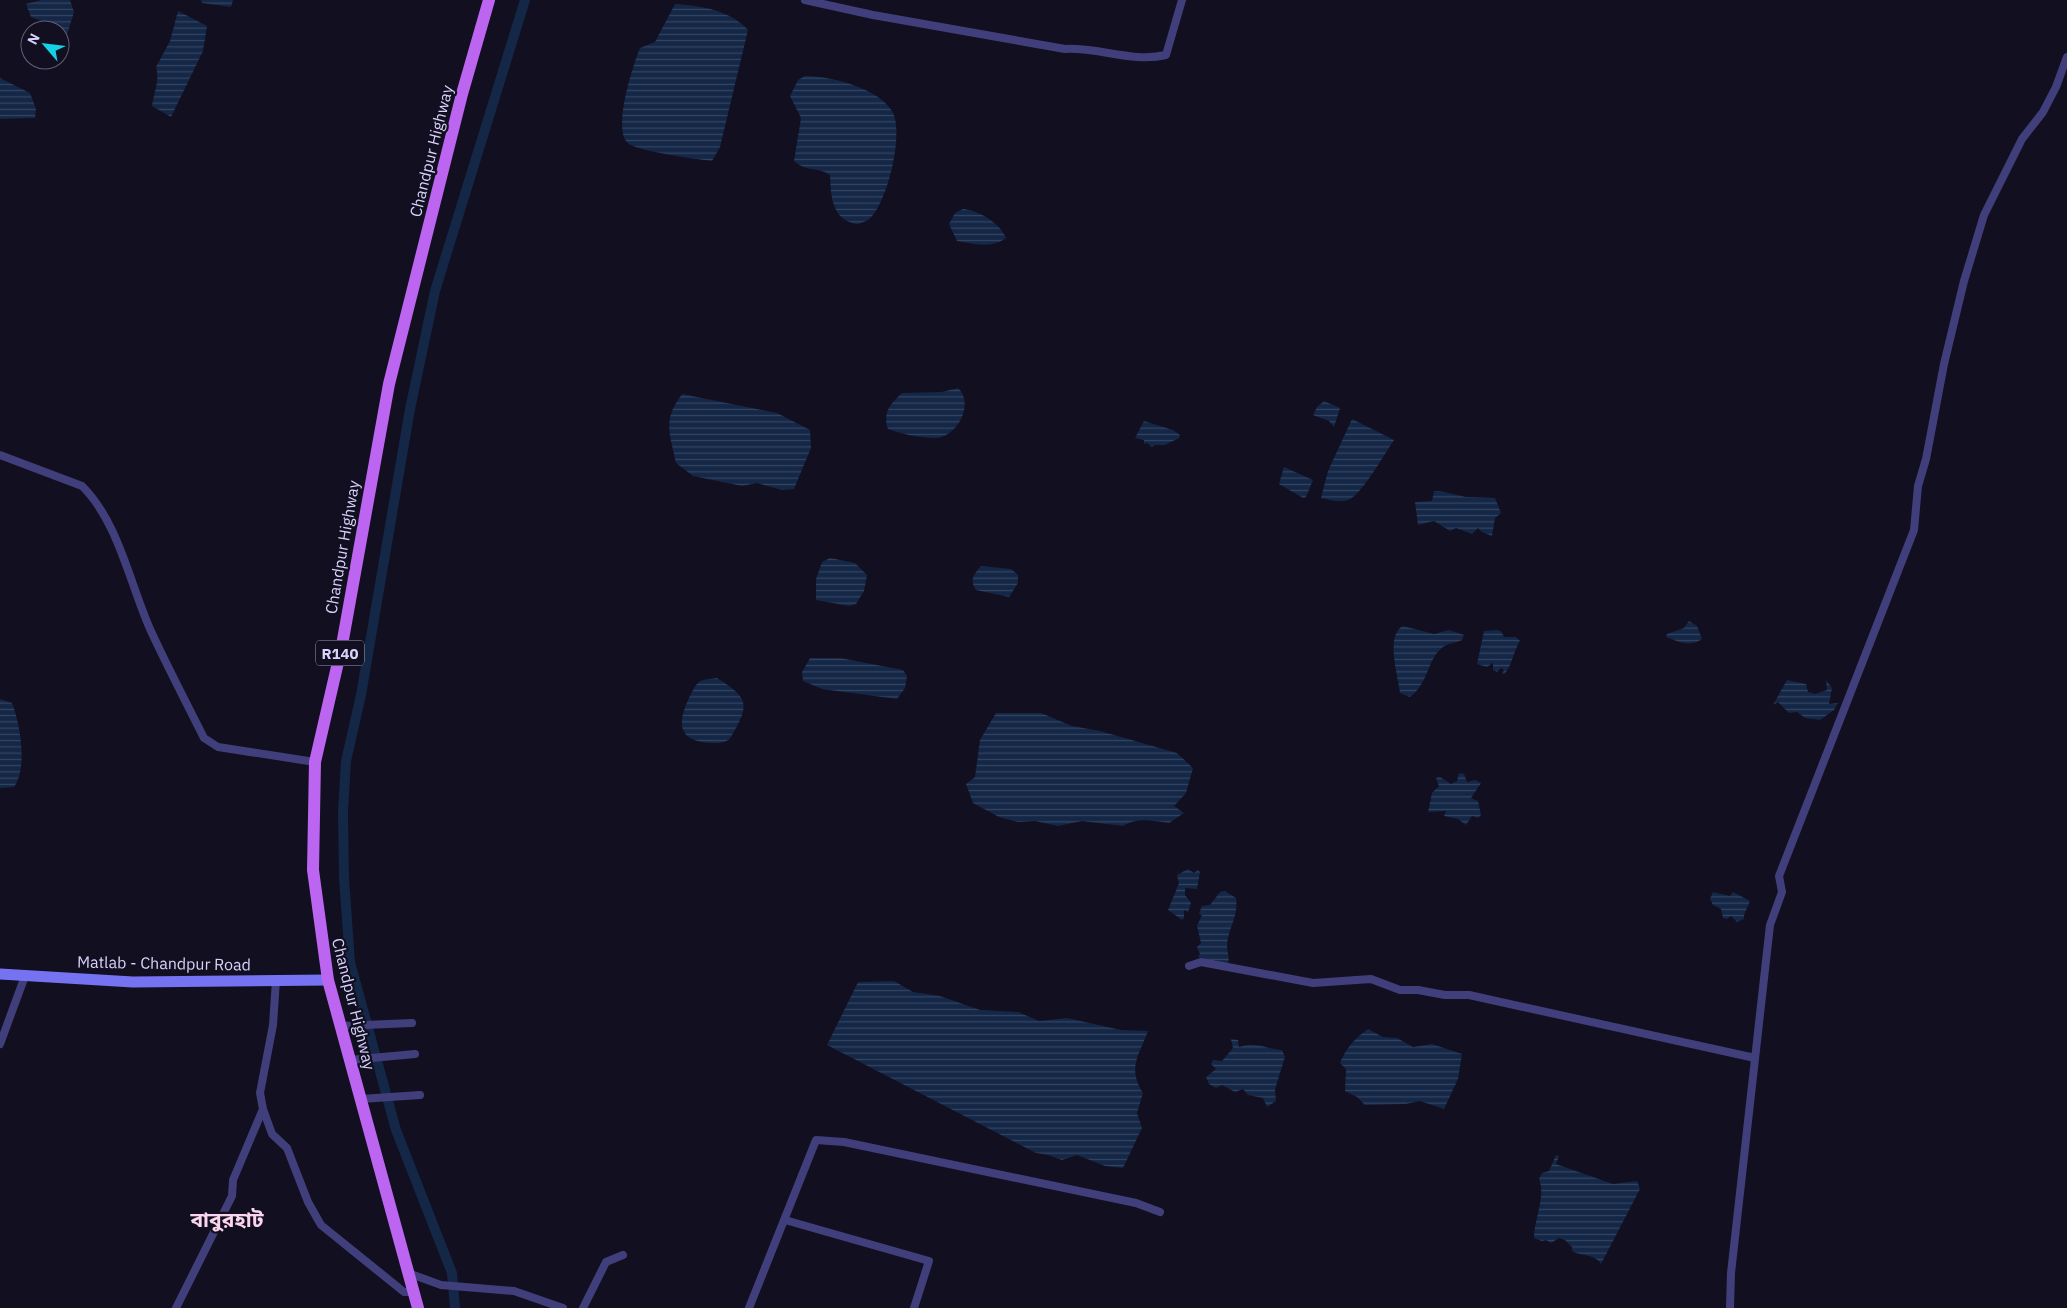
<svg xmlns="http://www.w3.org/2000/svg" width="2067" height="1308" viewBox="0 0 2067 1308" font-family="'IBM Plex Sans','Noto Sans Bengali',sans-serif">
<style>
.water{fill:url(#water-rules)}
.lines{fill:none;stroke-linecap:round;stroke-linejoin:round}
.canal{stroke:#142746;stroke-width:10}
.street{stroke:#413f7b;stroke-width:8}
.secondary{stroke:#7673f2;stroke-width:11}
.primary{stroke:#bc65f0;stroke-width:12}
.labels{text-anchor:middle;dominant-baseline:central;stroke-width:4.5;stroke-linejoin:round;paint-order:stroke}
.shield{fill:#120f21;stroke:#9d98ba;stroke-width:1}
.shield-label{font-size:15px;font-weight:bold;fill:#d8d3fb}
.street-label{font-size:16px;fill:#d8d3fb;stroke:#120f21}
.district-label{font-size:21px;font-weight:bold;fill:#fbd5ed;stroke:#120f21}
</style>
<defs>
<pattern id="water-rules" width="6" height="5" patternUnits="userSpaceOnUse" patternTransform="scale(1.25)"><rect width="6" height="5" fill="#142746"/><path d="M0 2.5h6" fill="none" stroke="#354562"/></pattern>
</defs>
<rect width="100%" height="100%" fill="#120f21"/>
<path class="water" d="M41,0H70L74,12L66,38L60,30H42V21L31,17L26,4Z
M201,0H233L231,7L202,3Z
M675,4C699,5 732,11 748,30L720,147L712,161C695,159 642,152 629,144C611,132 633,65 640,48L655,42Z
M178,11L207,26L203,51L171,117L152,106C154,92 160,80 156,67L170,41Z
M805,76C831,76 878,88 892,111C905,131 887,206 868,220C865,222 860,223 857,224C831,220 831,195 830,175C817,166 808,173 794,161L801,118L790,96L798,80Z
M0,78L30,93L36,109L35,118L0,119Z
M963,209C978,210 1000,223 1006,238C991,249 974,244 957,241L949,224L955,213Z
M958,388C975,404 957,438 935,438C921,438 901,434 888,429C882,413 891,403 902,393L942,392Z
M682,394L777,413L810,430L811,448L794,489L782,490L757,483L742,486L693,476L676,463C670,433 662,421 682,394Z
M1324,401L1340,408L1334,427L1329,421L1313,415L1317,407Z
M1352,419L1394,440C1385,453 1361,496 1348,500C1339,503 1330,500 1321,498L1328,471Z
M1144,421L1173,430L1180,435L1179,438L1165,445H1155L1152,447L1147,443L1144,444V440L1135,438Z
M1284,467L1313,480L1306,497L1303,498L1279,484Z
M1434,491H1440L1466,497L1495,498L1501,513L1495,518L1492,536L1482,532L1478,528L1472,534L1456,528L1450,531L1434,521L1418,525L1415,502L1432,501Z
M830,558L855,563L867,575L864,591L856,604L849,606L816,600V579L822,562Z
M981,566L1011,569L1018,575V583L1009,597L976,590C969,580 974,574 981,566Z
M1689,621L1697,626L1702,639C1689,648 1678,641 1666,637L1667,634L1684,628Z
M1403,626L1434,634L1449,630L1464,635L1462,640C1456,643 1448,643 1443,647C1427,659 1429,683 1410,697L1400,693C1398,676 1385,635 1403,626Z
M1497,630L1501,631L1504,637H1516L1520,641C1514,650 1511,669 1504,674H1502L1504,670L1501,668L1497,672L1493,670V663L1487,667L1477,664L1484,631Z
M810,658H840L903,670L907,676L905,688L897,699L822,689L803,681L802,672Z
M717,678C747,697 751,703 732,735C728,743 722,743 713,743C679,742 676,726 689,698C692,693 694,686 699,682C704,679 710,679 717,678Z
M1787,680L1806,684L1808,692L1815,694L1827,690L1826,680L1832,688L1829,704L1838,703L1834,710L1820,720L1805,718L1797,712L1789,713L1778,702L1773,705Z
M0,699L12,703C20,723 28,768 14,787L0,788Z
M996,713H1041L1072,726L1100,731L1177,753L1193,768L1186,793L1174,806L1184,813L1169,823C1153,821 1137,817 1123,826L1082,821L1058,826L1035,821L1018,822L999,817L973,803L966,784L975,777L980,740Z
M1459,773L1464,774L1467,782L1475,780L1481,783L1471,798L1478,801L1481,815L1478,818L1472,816L1466,825L1458,819L1444,816L1446,811L1428,812L1432,793L1439,786L1436,778L1440,777L1451,784L1457,781Z
M1188,869L1194,873L1198,870L1200,872L1197,889L1185,888V895L1191,903L1188,912L1184,910V918L1182,920L1168,910L1179,883L1177,875Z
M1225,891L1236,898C1239,916 1228,928 1227,945C1227,952 1230,957 1228,964L1198,957L1200,954L1197,947L1201,943L1197,926L1202,915L1199,914L1202,906L1210,905L1220,892Z
M1713,892L1730,896L1733,892L1750,901L1744,915V919L1737,922L1731,916L1727,919L1723,918L1721,909L1713,905L1710,899Z
M894,981L913,992L940,996L980,1010L1018,1012L1039,1021L1067,1018L1121,1030L1148,1031C1139,1056 1127,1067 1143,1093L1137,1113L1142,1128L1123,1168L1105,1166L1077,1155L1062,1160L1048,1155L1036,1153L827,1045L858,982Z
M1368,1029L1383,1037L1397,1038L1413,1047L1432,1044L1462,1054L1458,1079L1444,1109L1420,1101L1406,1104L1365,1105L1357,1097L1345,1091L1346,1069L1340,1063C1346,1048 1355,1038 1368,1029Z
M1231,1039L1238,1040L1239,1047C1258,1041 1264,1049 1282,1050L1285,1057L1275,1089L1276,1101L1267,1107L1263,1098L1248,1095L1243,1089L1235,1092L1222,1085L1216,1088L1209,1084L1206,1077L1216,1069L1211,1064L1213,1060L1222,1061L1233,1048Z
M1556,1155L1559,1156L1556,1164L1613,1184L1637,1181L1640,1189L1601,1264C1594,1253 1582,1257 1572,1251V1247L1565,1240L1559,1238L1551,1243L1546,1240L1542,1241L1534,1238C1534,1219 1546,1197 1539,1179L1542,1173L1549,1171Z"/>
<g class="lines">
<path class="canal" d="M455,1308L452,1273L396,1130L350,962L344,878L343,812L346,761L361,695L410,409L435,291L525,0"/>
<path class="street" d="M805,0L873,15L1065,49C1098,47 1133,63 1166,55L1182,0
M0,455L82,486C118,521 130,584 150,629C167,666 186,702 204,738L218,747L315,762
M1189,966L1201,962L1313,983L1371,979L1400,990H1418L1445,995H1469L1755,1058
M276,980L273,1025L260,1093L263,1109L272,1134L287,1148L308,1202L321,1225L404,1292H413
M341,1026L412,1023
M0,1044L25,976
M350,1060L415,1054
M361,1099L420,1095
M785,1220L929,1261L914,1308
M408,1273L441,1285L514,1291L563,1308
M176,1308L232,1196L233,1180L263,1109
M583,1308L606,1262L623,1255
M749,1308L816,1140L844,1142L1136,1203L1160,1212
M1730,1308L1731,1273L1770,925L1782,892L1779,876L1914,530L1918,486L1926,459L1944,364L1964,281L1984,215L2022,139L2043,112L2056,87L2067,57"/>
<path class="secondary" d="M0,974L133,982L328,980"/>
<path class="primary" d="M418,1308L328,980L313,870L315,762L342,645L389,384L462,94L489,0"/>
</g>
<g class="labels">
<rect class="shield" x="316" y="640.5" width="48" height="25" rx="4"/>
<g class="shield-label">
<text x="340" y="653">R140</text>
</g>
<g class="street-label">
<text transform="translate(431 151) rotate(-76)">Chandpur Highway</text>
<text transform="translate(342 547) rotate(-80)">Chandpur Highway</text>
<text transform="translate(164 963) rotate(1)">Matlab - Chandpur Road</text>
<text transform="translate(354 1004) rotate(76)">Chandpur Highway</text>
</g>
<g class="district-label">
<text x="227" y="1219">বাবুরহাট</text>
</g>
</g>
<g transform="translate(45 45) rotate(298)"><circle r="24" fill="#120f21" stroke="#615d78"/>
<path d="M0-4L9 19L0 12L-9 19Z" fill="#16d0e5"/>
<text y="-8" font-size="14" font-weight="bold" text-anchor="middle" fill="#d8d3fb">N</text>
</g>
</svg>
